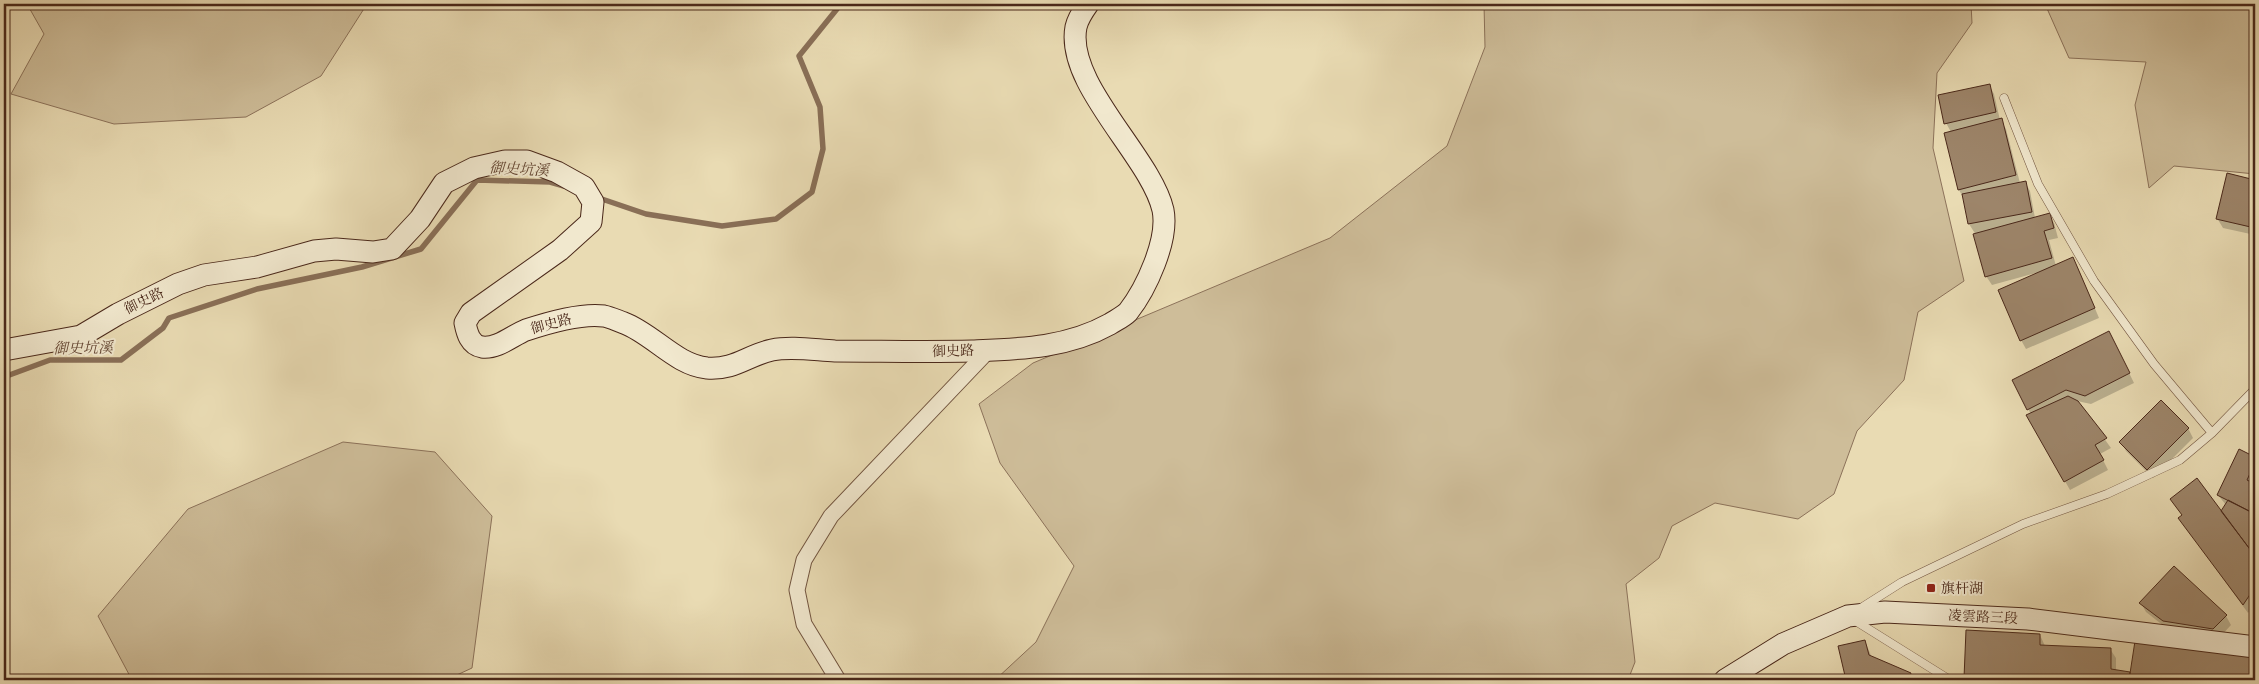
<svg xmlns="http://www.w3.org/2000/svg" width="2259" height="684" viewBox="0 0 2259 684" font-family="'IM FELL Great Primer','Noto Serif TC',serif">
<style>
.green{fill:#cebd99;stroke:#8c725a}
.shadow{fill:#0003}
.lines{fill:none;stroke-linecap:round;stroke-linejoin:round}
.stream{stroke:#896f57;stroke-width:5.5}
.building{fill:#9d856a;stroke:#4a281a}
.lane-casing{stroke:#725540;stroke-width:9}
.street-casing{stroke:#725540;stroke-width:17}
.secondary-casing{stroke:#4a281a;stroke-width:23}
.lane{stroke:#f1e8ce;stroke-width:8}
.street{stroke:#f1e8ce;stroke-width:15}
.secondary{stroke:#f1e8ce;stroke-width:21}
.poi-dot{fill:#8f2418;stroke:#f1e8ce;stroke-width:2}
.labels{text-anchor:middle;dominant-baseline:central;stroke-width:4;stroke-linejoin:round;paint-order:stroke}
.street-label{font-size:14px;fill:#4a281a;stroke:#f1e8ce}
.poi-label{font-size:14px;fill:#4a281a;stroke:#f1e8ce;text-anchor:start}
.water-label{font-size:15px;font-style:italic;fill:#644633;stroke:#f1e8ce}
</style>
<rect width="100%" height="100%" fill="#e9dbb3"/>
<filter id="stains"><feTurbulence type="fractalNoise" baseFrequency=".004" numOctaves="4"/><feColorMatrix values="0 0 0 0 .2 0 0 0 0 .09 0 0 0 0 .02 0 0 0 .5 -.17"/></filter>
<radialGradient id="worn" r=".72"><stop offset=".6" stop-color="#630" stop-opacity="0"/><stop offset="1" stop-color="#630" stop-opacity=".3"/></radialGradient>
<path class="green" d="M27,4H367L321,76L246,117L114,124L11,94L44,34Z
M1484,4H1971L1972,23L1937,73L1933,148L1964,281L1918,312L1904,380L1857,431L1834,494L1798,519L1715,503L1672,526L1659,558L1626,584L1635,662L1628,680H995L1036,642L1074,566L1000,463L979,404L1033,363L1330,238L1447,146L1485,47Z
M2045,4H2255V174L2174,166L2149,188L2135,105L2146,62L2069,58Z
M343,442L435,452L492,516L472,668L446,680H132L98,616L188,509Z"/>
<path class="shadow" d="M1989,85L1994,94L2000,120L2006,129L2020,183L2025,182L2030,191L2035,218L2049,214L2054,223L2058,238L2049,240L2056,266L2078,268L2099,318L2026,349L2021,340L2036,274V273L1992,285L1986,276L1976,235L1969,224L1964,199L1959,190L1951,132L1946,123Z
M2228,174L2255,181V235L2223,228L2217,218Z
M2114,342L2134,383L2091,404L2077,401L2111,448L2100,454L2108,470L2070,490L2028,416L2031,414L2028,409Z
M2188,428L2193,438L2153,478L2126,451L2121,442Z
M2240,451L2255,458V603L2248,613L2179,518L2222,513L2226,505L2218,495Z
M2141,603L2226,616L2231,625L2219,638L2169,630L2146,612Z
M2040,635L2045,646L2110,649L2116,658V671L2131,674L2136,643L2255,658V680H1966L1965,678Z
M1865,641L1872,658L1910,674L1913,680H1848L1839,647Z"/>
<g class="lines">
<path class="stream" d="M596,197L646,214L722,226L776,219L812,192L823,149L820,107L799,56L841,4
M4,377L50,360H121L163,328L169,318L257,289L362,267L421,249L477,180L550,182L564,186"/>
</g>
<path class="building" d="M1990,84L1996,112L1944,124L1938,95Z
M2002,118L2016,175L1958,190L1944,133Z
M2227,173L2255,180V228L2216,219Z
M2026,181L2032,212L1968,224L1962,194Z
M2050,213L2054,228L2044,231L2052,258L1985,277L1973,234Z
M2073,257L2095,308L2020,341L1998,290Z
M2109,331L2130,373L2085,396L2066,390L2027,410L2012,380Z
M2068,396L2078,401L2107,438L2095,445L2104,460L2064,482L2026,415Z
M2161,400L2189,428L2147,470L2119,442Z
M2239,449L2255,457V463L2247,480L2255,484V514L2217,495Z
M2197,478L2255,556V587L2243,605L2178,518L2182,515L2170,499Z
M2228,500L2255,514V556L2221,511Z
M2174,566L2227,615L2213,629L2163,621L2139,603Z
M1966,630L2040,634V645L2111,648V669L2130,672L2129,680H1967L1964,678Z
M1865,640L1869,655L1911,673L1909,680H1846L1838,646Z
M2135,641L2255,657V680H2129Z"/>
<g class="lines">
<defs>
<path id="lane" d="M2004,98L2038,184L2094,281L2154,364L2212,433
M1861,608L1902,582L2023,524L2107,494L2180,460L2212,433L2255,389
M1854,620L1950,680"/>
<path id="street" d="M838,680L804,624L797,590L804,560L831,516L989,350"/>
<path id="secondary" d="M4,350L81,336L118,314L178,284L204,275L257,267L314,251L336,249L373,252L392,249L420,219L444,183L474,168L505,161H527L557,172L584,187L593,202L591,222L560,250L471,313L465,323C467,333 470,345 482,347C498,349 513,335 526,330C547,323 582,313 604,316C610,317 618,321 624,323C653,334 676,365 707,368C735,370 748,355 772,350C791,346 815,350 835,351C881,351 926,352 972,351C1020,349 1067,348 1110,324C1116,320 1123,317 1128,312C1146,289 1169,240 1163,210C1151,157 1065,84 1076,27C1078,18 1083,11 1088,4
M1725,680L1783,644L1848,616L1885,612L2028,619L2255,647"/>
</defs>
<use href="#lane" class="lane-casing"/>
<use href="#street" class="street-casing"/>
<use href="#secondary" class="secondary-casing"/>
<use href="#lane" class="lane"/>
<use href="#street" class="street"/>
<use href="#secondary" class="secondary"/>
</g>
<rect class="poi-dot" x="1926" y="583" width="10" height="10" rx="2.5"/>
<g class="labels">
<g class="street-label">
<text transform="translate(144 301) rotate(-26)">御史路</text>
<text transform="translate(551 324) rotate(-15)">御史路</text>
<text transform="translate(953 351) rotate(-2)">御史路</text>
<text transform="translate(1983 617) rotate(3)">凌雲路三段</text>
</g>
<g class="poi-label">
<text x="1941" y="588">旗杆湖</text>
</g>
<g class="water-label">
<text transform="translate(519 169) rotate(3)">御史坑溪</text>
<text transform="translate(83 348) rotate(-1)">御史坑溪</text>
</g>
</g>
<rect width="2259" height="684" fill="none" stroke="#e9dbb3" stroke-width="20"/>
<rect x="5" y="5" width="2249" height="674" fill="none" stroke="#4a281a" stroke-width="2.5"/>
<rect x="10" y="10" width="2239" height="664" fill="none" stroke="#4a281a"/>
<rect width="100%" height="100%" filter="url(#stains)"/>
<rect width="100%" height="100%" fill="url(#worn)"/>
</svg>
